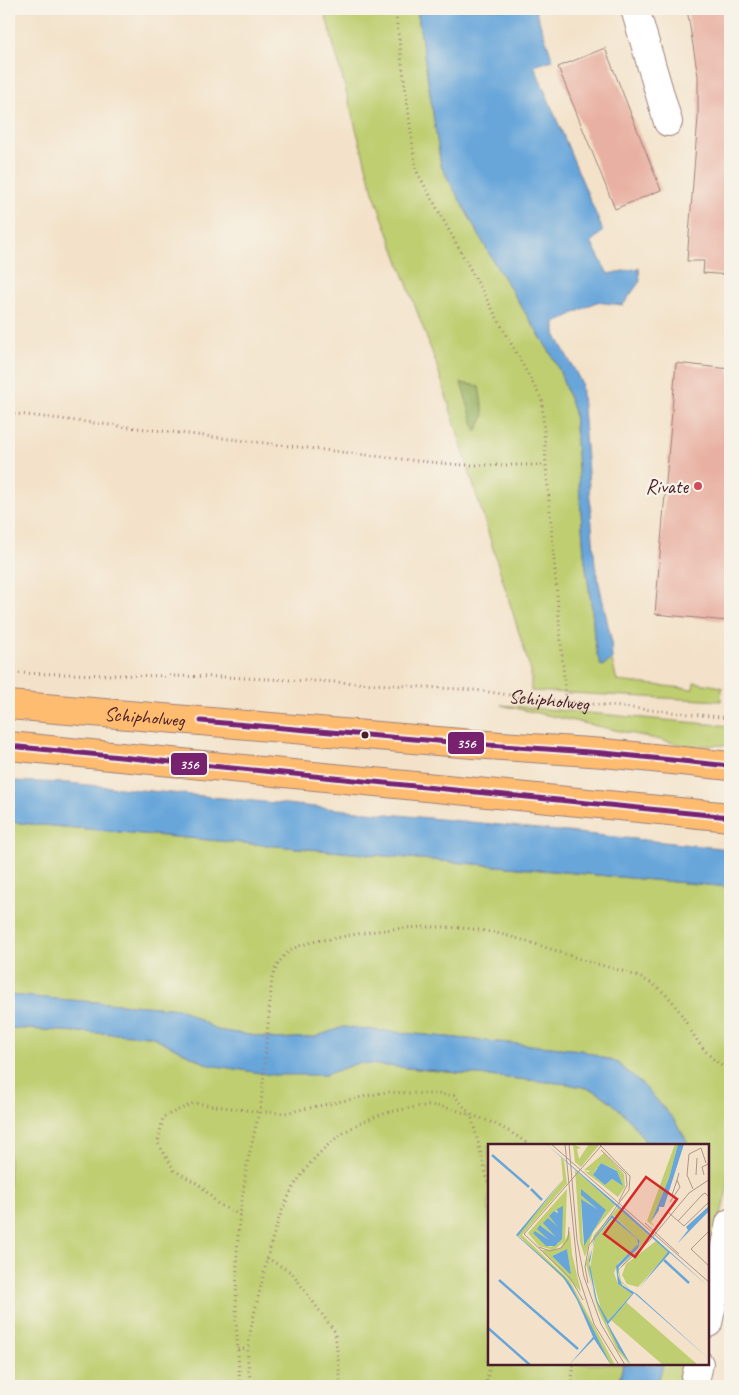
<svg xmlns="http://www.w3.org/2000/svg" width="739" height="1395" viewBox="0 0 739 1395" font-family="Caveat,sans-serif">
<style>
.green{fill:#bece70;stroke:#84764e}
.forest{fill:#96b162;stroke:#706846}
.water{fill:#68a6da;stroke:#596282}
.building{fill:#e8b0a2}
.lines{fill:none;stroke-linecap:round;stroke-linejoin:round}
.minor-casing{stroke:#9e807a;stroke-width:30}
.major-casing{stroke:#9e807a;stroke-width:30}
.path{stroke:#9e807a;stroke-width:3;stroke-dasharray:1 4;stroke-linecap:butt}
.minor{stroke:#fff;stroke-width:28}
.major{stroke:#febc70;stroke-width:28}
.bus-1-casing{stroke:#f7f3e8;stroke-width:9}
.bus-1{stroke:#77216f;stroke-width:5}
.poi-dot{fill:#d1495b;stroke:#f7f3e8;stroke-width:2}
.bus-dot{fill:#4a1f2b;stroke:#f7f3e8;stroke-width:2}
.labels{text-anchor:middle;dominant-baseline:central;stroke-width:4.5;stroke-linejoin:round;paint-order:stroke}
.poi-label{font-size:20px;fill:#4a1f2b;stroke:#f7f3e8;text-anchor:end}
.street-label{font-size:20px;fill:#4a1f2b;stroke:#f7f3e8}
.inset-river{fill:none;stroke:#68a6da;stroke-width:2.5}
.inset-road{fill:none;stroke:#af948a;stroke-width:1}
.view{fill:#d62828;fill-opacity:0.15;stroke:#d62828;stroke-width:2.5}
.inset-edge{fill:none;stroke:#4a1f2b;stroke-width:2.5}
.line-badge{stroke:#f7f3e8;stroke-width:2}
.badge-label{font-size:14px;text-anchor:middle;font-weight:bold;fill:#fff}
</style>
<rect width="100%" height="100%" fill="#f7f3e8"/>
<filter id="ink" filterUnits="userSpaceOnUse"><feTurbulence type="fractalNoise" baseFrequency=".02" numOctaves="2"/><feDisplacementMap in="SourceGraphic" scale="10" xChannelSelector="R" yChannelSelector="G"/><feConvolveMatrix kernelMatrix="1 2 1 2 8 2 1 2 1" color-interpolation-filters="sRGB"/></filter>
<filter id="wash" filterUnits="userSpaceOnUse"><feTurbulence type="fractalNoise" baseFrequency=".0096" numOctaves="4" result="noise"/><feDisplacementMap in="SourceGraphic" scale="20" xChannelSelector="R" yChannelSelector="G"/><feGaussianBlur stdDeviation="1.12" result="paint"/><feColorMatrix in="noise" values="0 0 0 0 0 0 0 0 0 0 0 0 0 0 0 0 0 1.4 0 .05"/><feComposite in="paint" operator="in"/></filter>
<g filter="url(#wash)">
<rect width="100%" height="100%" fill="#f3e2c9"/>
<path class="green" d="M324,9H417L441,166L495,264L551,354L560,372L574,412L584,554L592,609L594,638L597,654L602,666L612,660L617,681L693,689L694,682L722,687L721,701L531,691V672L436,363L373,192Z
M501,705L730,726V745L688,746Z
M9,822L730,887V1177L708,1269V1145H688L687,1141L674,1120L648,1090L618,1063L581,1050L343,1027L315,1037L276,1039L217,1030L181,1009L9,995Z
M9,1028L151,1036L209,1065L325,1075L358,1063L568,1084C576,1086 587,1087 595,1091C615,1102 636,1125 647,1145H489V1364H623L618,1386H9Z
M663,1364H684L678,1386H657Z"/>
<path class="forest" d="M461,383L479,386L484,416L476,432Z"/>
<path class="water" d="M417,9H535L553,60L534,65L603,231L591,242L608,274L639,268L640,281L623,305L596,302L555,323V334L581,382L595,565L611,639L612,660L601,666L597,654L594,638L592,609L584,554L574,412L560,372L551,354L495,264L441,166Z
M9,781L68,783L491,824L730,849V887L9,822Z
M9,995L181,1009L217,1030L276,1039L315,1037L343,1027L581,1050L618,1063L648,1090L674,1120L687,1141L688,1145H647C636,1125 615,1102 595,1091C587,1087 576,1086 568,1084L358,1063L325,1075H273L209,1065L151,1036L9,1028Z
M623,1364H663L657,1386H618Z"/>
<g id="blocks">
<path class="building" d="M687,9H730V275L703,273L704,261H687L698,117V76Z
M605,48L661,190L615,209L558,67Z
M676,363L730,369V602L728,621L655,614Z"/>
</g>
</g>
<g filter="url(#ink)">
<use href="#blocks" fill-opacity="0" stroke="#9e807a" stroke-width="1"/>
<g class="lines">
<defs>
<path id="minor" d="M635,9L668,122
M708,1323L730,1223
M694,1386L699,1364"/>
<g id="major">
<path id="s2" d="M9,705L473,744L604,753L730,766"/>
<path d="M9,746L730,817"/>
</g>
</defs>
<use href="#minor" class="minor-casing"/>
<use href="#major" class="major-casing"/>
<g class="path">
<path d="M395,9L416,170L542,400L546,465L566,701"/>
<path d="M9,413L418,461L463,465H546"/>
<path id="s1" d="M9,673L223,677L356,683L475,690L523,697L730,718"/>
<path d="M240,1215L218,1204L201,1186L174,1170L158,1143L163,1117L194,1103L260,1112L285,1113L386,1092L454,1095L471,1115L489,1185"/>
<path d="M267,1258L292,1273L335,1332L341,1386"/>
<path d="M238,1349H248"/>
<path d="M240,1386L236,1321L237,1254L239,1222L247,1164L261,1105L272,978C283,942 309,943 341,937C381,929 421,925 462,928C504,931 543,947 583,960C605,967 630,971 651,983C680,1001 683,1023 702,1047C710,1057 720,1065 730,1072"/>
<path d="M252,1386C249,1375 247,1360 248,1349C250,1328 256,1306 261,1286C270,1245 279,1204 305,1170C331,1136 364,1115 406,1109C415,1107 426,1105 436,1106C451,1108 466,1113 480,1118C497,1124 514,1133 529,1145"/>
<path d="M486,1386L490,1364"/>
<path d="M571,1386L574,1364"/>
</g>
<use href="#minor" class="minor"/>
<use href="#major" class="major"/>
<defs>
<path id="bus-1" d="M201,721L473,744L604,753L730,766
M9,746L730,817"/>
</defs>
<use href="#bus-1" class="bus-1-casing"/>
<use href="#bus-1" class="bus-1"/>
</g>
</g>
<circle class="poi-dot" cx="698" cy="486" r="5"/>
<circle class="bus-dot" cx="365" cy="735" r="4.5"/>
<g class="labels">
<g class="poi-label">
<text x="688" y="486">Rivate</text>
</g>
<g class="street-label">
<text stroke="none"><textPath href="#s1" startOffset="541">Schipholweg</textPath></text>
<text stroke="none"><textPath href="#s2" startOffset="136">Schipholweg</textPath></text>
</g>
</g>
<g transform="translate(488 1144)">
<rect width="221" height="221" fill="#f3e2c9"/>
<path d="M85,0L93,4L89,5L91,15L101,0L111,1L93,23L87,18ZM187,0H190L181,34L163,78L167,83L159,77ZM116,9L136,30L137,43L130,53L96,27L100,28L103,27L96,26ZM113,19L128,26L135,42L124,35L117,41L105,31L109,24L118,32L120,30L111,22ZM73,13L76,17L79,39L34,91L82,137L127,221H123L116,210L84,143L30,91L75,36ZM87,26L127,61L105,88L97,113L92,98ZM93,51L117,68L95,101L93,55L109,65ZM79,45L77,97L66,106L51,102L40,89ZM67,67L71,68V99L62,103L47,87L61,96L53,81L68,93L70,80L61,72ZM130,63L162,92L131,126L133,137L143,146L132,138L130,126L151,102L152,97L126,72L125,71L115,82L106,95L102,105L101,124L104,143L114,169L102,124L107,95L125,74L150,96L149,103L130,119L126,129L130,140L144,150L118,179L142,221L129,206L110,166L98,120L106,91ZM82,87L84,110L93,148L38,90L54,106L72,105ZM79,105L83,129H82L64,112ZM168,97L181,108L150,143L139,140L134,131L138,120ZM138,158L210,221H175L123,176Z" fill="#bece70" fill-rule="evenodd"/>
<path d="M58,0L137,67L221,143L182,109L151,144L180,108ZM190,0H196L176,63H171V66L163,78L181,34ZM113,19L129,27L135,42L124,35L117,41L105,31ZM75,35L30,92L76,132L84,143L123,221L106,195L81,221L105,193L89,156L75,133L28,91ZM93,45L118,66L96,102L93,55L109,65L93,51ZM75,62L74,95L67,102H58L45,89L47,87L61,96L49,85L52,81L68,93L55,79L60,74L70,83L61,72L66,67L70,69L69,65ZM221,62V67L189,100L200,86L198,83ZM124,71L152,97L150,104L131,123L130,131L134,141L149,150L221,215L146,149L120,180L143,221L131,205L108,157L101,124L106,95ZM124,74L149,95L150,100L128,122L130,140L144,150L120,177L109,157L101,116L107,95ZM79,105L83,129L82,130L64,112Z" fill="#68a6da" fill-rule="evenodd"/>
<path class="inset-river" d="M4,11L41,43M43,45L54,56M176,116L201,139M11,136L90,205M0,184L42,221"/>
<path class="inset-road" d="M63,0L222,139M77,0L90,130L106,180L131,221M81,0L89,96L96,133L113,180L137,221M113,2L142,32L141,46L131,59M113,6L138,30L139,41L131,57M208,31L209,14M216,31L214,23L222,19M205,45L199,31L201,10L213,4L218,19M184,51L189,36M182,58L192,43L189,36L191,29M181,69L196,82L222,57M190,77L214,51L217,49L222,54M157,79L191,110M222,86L203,105L222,123M51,103L62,107L73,104L80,95L81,83M133,123L162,96L201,49L222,35M100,139L97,123L101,101L131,59M95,156L82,134L36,90L113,2L111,0"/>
<path class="view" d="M158,33L189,55L147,113L116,90Z"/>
<rect width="221" height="221" class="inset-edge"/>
</g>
<g class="line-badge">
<rect x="447" y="731" width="38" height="24" rx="5" fill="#77216f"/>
<rect x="170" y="752" width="38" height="24" rx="5" fill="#77216f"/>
</g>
<g class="badge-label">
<text x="466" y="748">356</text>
<text x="189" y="769">356</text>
</g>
<rect width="739" height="1395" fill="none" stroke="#f7f3e8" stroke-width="30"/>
</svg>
